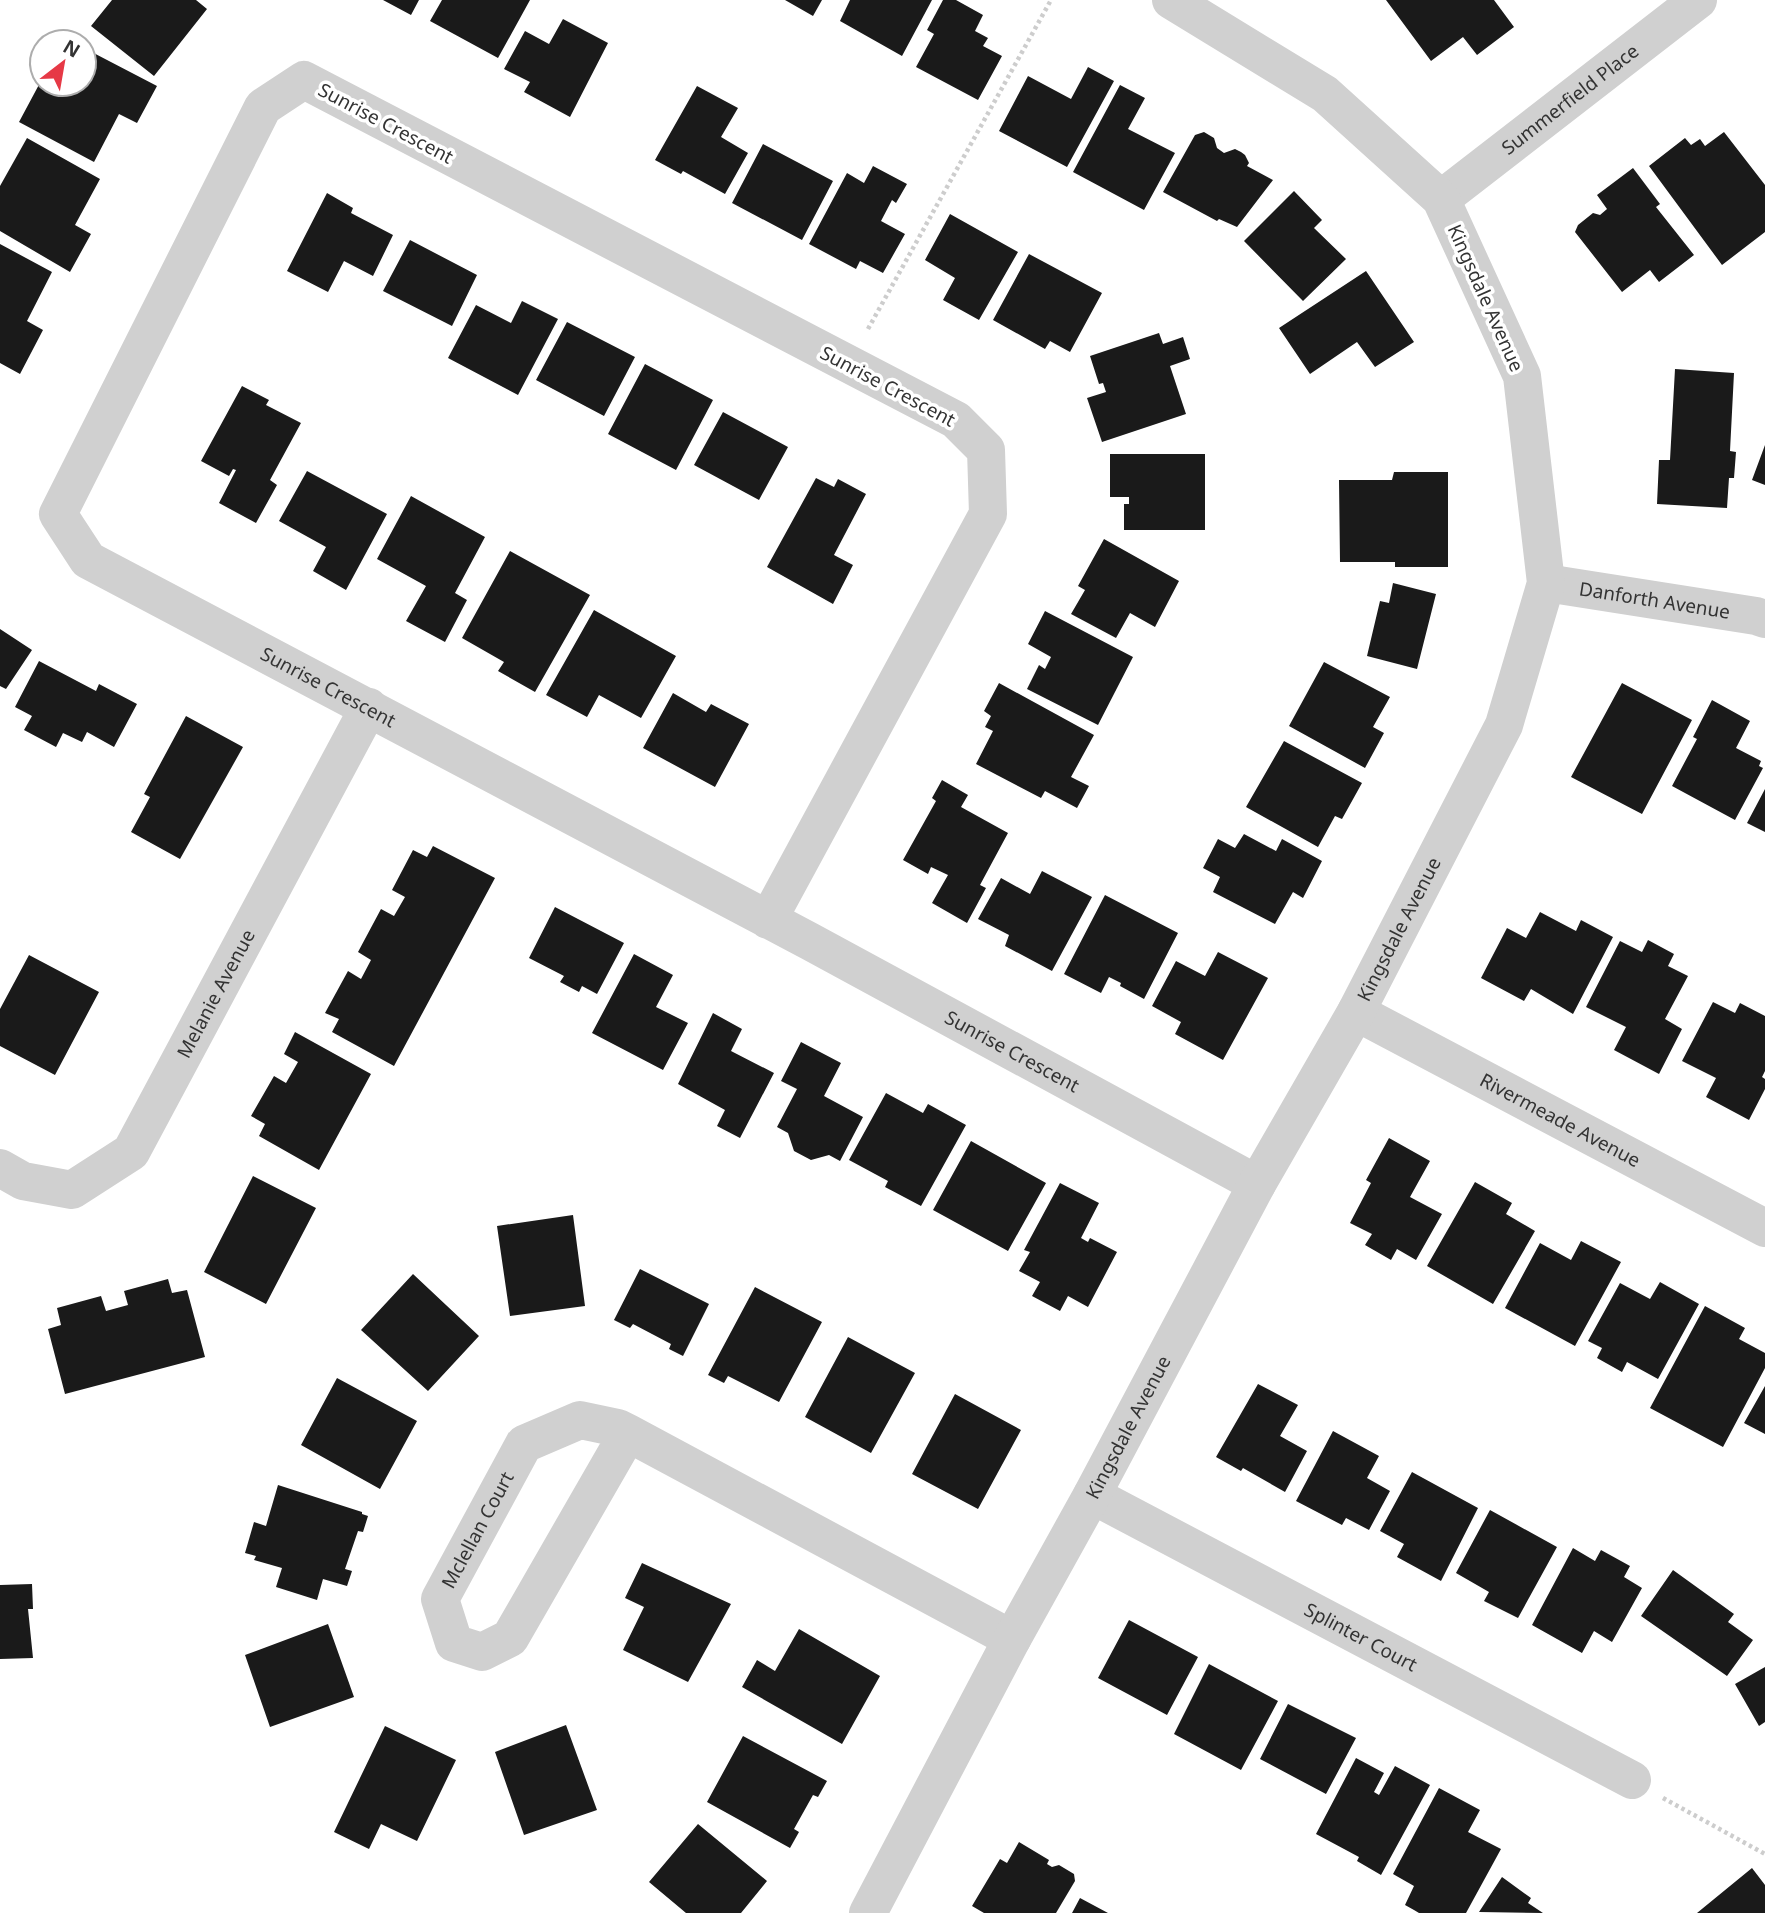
<svg xmlns="http://www.w3.org/2000/svg" width="1765" height="1913" viewBox="0 0 1765 1913" font-family="'Noto Sans',sans-serif">
<style>
.building{fill:#1a1a1a}
.lines{fill:none;stroke-linecap:round;stroke-linejoin:round}
.path{stroke:#cdcdcd;stroke-width:4.5;stroke-dasharray:3.5 3.5;stroke-linecap:butt}
.minor{stroke:#d0d0d0;stroke-width:38}
.labels{text-anchor:middle;dominant-baseline:central;stroke-width:7;stroke-linejoin:round;paint-order:stroke}
.street-label{font-size:19px;fill:#333;stroke:#fff}
</style>
<rect width="100%" height="100%" fill="#fff"/>
<path class="building" d="M112,0H196L207,9L154,76L91,26Z
M383,0H419L411,15Z
M442,0H530L498,58L430,21Z
M785,0H822L813,16Z
M850,0H932L902,56L840,21Z
M943,0H956L983,15L975,31L988,38L983,46L1002,56L978,100L916,67L934,34L927,30Z
M1386,0H1494L1514,27L1477,55L1463,37L1431,61Z
M563,19L608,43L570,117L524,92L530,82L504,69L525,31L549,44Z
M84,48L157,86L137,123L119,114L94,162L19,122L42,79V84H84Z
M1088,67L1114,81L1067,167L999,131L1028,76L1071,99Z
M1120,85L1145,98L1128,129L1175,153L1144,210L1073,172Z
M697,86L738,108L721,137L748,153L725,194L683,171L681,174L655,160Z
M1204,132L1214,138L1217,148L1224,153L1235,149L1241,152L1245,155L1249,163L1247,166L1273,180L1237,227L1219,219L1217,221L1163,192L1195,135Z
M1724,132L1765,185V232L1722,265L1649,166L1685,138L1691,145L1700,139L1705,146Z
M27,138L100,179L75,225L91,234L70,272L0,231V186Z
M763,144L833,181L802,240L732,203Z
M873,166L907,184L896,203L892,200L881,221L905,234L883,273L860,261L856,269L809,244L847,173L864,183Z
M1633,168L1660,204L1656,207L1694,255L1659,282L1650,270L1622,292L1575,232L1578,225L1593,213L1600,215L1607,209L1597,195Z
M1294,191L1322,220L1314,228L1346,259L1303,301L1244,241Z
M327,193L353,208L351,213L393,235L373,276L344,261L328,292L287,271Z
M950,214L1018,252L979,320L943,300L955,278L925,260Z
M410,240L477,275L452,326L383,291Z
M0,244L52,272L27,321L43,330L20,374L0,363Z
M1029,254L1102,293L1070,352L1050,341L1045,349L993,320Z
M1366,271L1414,342L1375,367L1357,342L1310,374L1279,328Z
M522,301L558,319L518,395L448,358L476,305L511,323Z
M567,322L635,357L604,416L536,380Z
M1159,333L1163,344L1183,337L1190,359L1170,366L1186,414L1102,442L1087,398L1106,392L1103,383L1099,384L1090,356Z
M645,364L713,400L676,470L608,434Z
M1675,369L1734,373L1730,451L1736,452L1734,478H1729L1727,508L1657,504L1659,460H1670Z
M242,386L269,400L266,405L301,423L270,480L277,485L256,523L219,503L236,470L233,469L229,476L201,461Z
M723,412L788,447L759,500L694,465Z
M1765,445V485L1752,480Z
M1110,454H1205V530H1124V504H1129V497H1110Z
M307,471L387,514L346,590L313,571L326,547L279,521Z
M1394,472H1448V567H1395V562H1340L1339,480H1392Z
M816,478L834,487L838,479L866,494L834,555L853,565L833,604L767,567Z
M411,496L485,537L455,593L467,600L445,642L406,621L426,586L377,559Z
M1104,539L1179,581L1155,627L1130,613L1116,638L1071,614L1085,590L1078,586Z
M510,551L590,595L535,692L498,671L504,662L462,638Z
M1393,583L1436,594L1417,669L1367,656L1380,601L1389,603Z
M594,610L676,656L641,718L599,695L587,717L546,695Z
M1045,611L1133,657L1098,725L1027,689L1039,665L1045,669L1051,657L1028,644Z
M0,629L32,650L6,689L0,686Z
M39,661L96,691L99,684L137,704L114,747L87,732L82,742L63,733L56,747L24,730L32,716L15,707Z
M1324,662L1390,697L1373,727L1384,733L1365,768L1289,726Z
M999,683L1094,735L1071,777L1089,786L1077,808L1045,791L1041,798L976,764L993,731L985,727L991,716L984,711Z
M1622,683L1692,720L1642,814L1571,777Z
M673,693L706,712L711,704L749,724L715,787L643,748Z
M1712,700L1750,721L1736,748L1761,761L1759,766L1763,768L1735,820L1672,786L1697,739L1693,737Z
M186,716L243,747L180,859L131,832L150,797L144,794Z
M1284,741L1362,783L1342,819L1335,816L1318,847L1246,807Z
M942,780L968,795L961,807L1008,833L980,885L986,888L967,923L932,903L948,875L931,867L928,874L903,860L936,801L932,798Z
M1765,789V832L1747,823Z
M1244,834L1276,851L1282,839L1322,861L1303,898L1293,892L1275,924L1213,892L1220,877L1203,868L1218,839L1235,848Z
M433,846L495,878L394,1066L332,1032L339,1019L325,1013L348,971L361,979L371,960L358,952L381,909L394,916L405,897L392,890L413,850L427,857Z
M1042,871L1092,897L1052,971L1005,946L1009,935L978,919L1001,878L1030,894Z
M1105,895L1178,933L1144,999L1120,986L1121,983L1109,977L1101,993L1064,974Z
M555,907L624,943L597,994L582,986L579,992L560,982L564,976L529,958Z
M1540,912L1576,931L1581,920L1613,937L1573,1014L1531,989L1524,1001L1481,978L1507,928L1526,938Z
M1648,940L1674,954L1668,966L1688,976L1665,1019L1682,1029L1659,1074L1614,1050L1626,1027L1586,1007L1620,941L1642,952Z
M1218,952L1268,978L1223,1060L1175,1034L1181,1022L1152,1006L1176,961L1205,976Z
M634,954L673,975L656,1007L688,1023L663,1070L592,1033Z
M29,955L99,992L55,1075L0,1046V1009Z
M1713,1002L1735,1013L1740,1003L1765,1016V1071L1762,1077L1765,1079V1089L1749,1120L1706,1097L1716,1078L1682,1061Z
M713,1013L742,1029L731,1051L774,1073L740,1138L717,1126L725,1110L678,1084Z
M295,1032L371,1074L319,1170L259,1136L265,1124L251,1116L274,1076L286,1083L298,1062L284,1054Z
M801,1042L841,1063L824,1096L863,1117L840,1161L829,1155L811,1160L794,1151L788,1133L777,1127L797,1089L781,1081Z
M886,1093L923,1113L928,1104L966,1125L921,1206L885,1187L888,1181L849,1160Z
M1389,1138L1430,1161L1410,1197L1442,1214L1416,1260L1397,1249L1391,1260L1365,1245L1372,1234L1350,1223L1371,1183L1366,1180Z
M971,1141L1046,1183L1008,1251L933,1210Z
M253,1176L316,1208L266,1304L204,1272Z
M1475,1182L1512,1203L1506,1214L1535,1231L1493,1304L1427,1266Z
M1060,1183L1099,1203L1081,1238L1088,1242L1090,1238L1117,1252L1088,1307L1068,1296L1060,1311L1032,1296L1040,1282L1019,1271L1030,1252L1024,1250Z
M573,1215L585,1306L510,1316L497,1226Z
M1581,1241L1621,1262L1575,1346L1505,1308L1540,1243L1571,1260Z
M640,1269L709,1304L683,1356L669,1349L671,1344L633,1324L630,1328L614,1320Z
M413,1274L479,1336L428,1391L361,1330Z
M168,1279L172,1293L187,1290L205,1357L65,1394L48,1329L61,1325L57,1308L101,1296L106,1311L128,1305L124,1291Z
M1660,1282L1699,1304L1658,1379L1627,1362L1622,1372L1597,1358L1602,1348L1588,1341L1620,1283L1650,1299Z
M755,1287L822,1322L779,1402L728,1376L724,1383L708,1375Z
M1705,1306L1745,1328L1739,1339L1765,1353V1368L1723,1447L1650,1408Z
M848,1337L915,1373L871,1453L805,1417Z
M337,1378L417,1421L380,1489L301,1445Z
M1258,1384L1298,1405L1280,1436L1307,1451L1285,1492L1243,1468L1241,1471L1216,1457Z
M1765,1386V1434L1744,1423Z
M955,1394L1021,1430L978,1509L912,1474Z
M1333,1431L1379,1456L1367,1478L1390,1491L1369,1530L1346,1518L1342,1525L1296,1501Z
M1412,1472L1478,1508L1441,1581L1397,1557L1404,1544L1380,1531Z
M278,1485L362,1512V1514L368,1516L363,1532L358,1531L345,1569L352,1571L347,1586L323,1579L317,1600L276,1587L282,1568L254,1560L256,1556L245,1553L254,1522L266,1526Z
M1490,1510L1557,1547L1518,1618L1484,1601L1489,1592L1456,1573Z
M1573,1548L1595,1561L1601,1550L1630,1566L1624,1577L1642,1588L1612,1642L1594,1631L1582,1653L1532,1625Z
M642,1563L731,1604L688,1682L623,1650L644,1607L625,1598Z
M1673,1570L1734,1614L1728,1622L1753,1640L1727,1676L1641,1616Z
M32,1584L33,1609H28L33,1658L0,1659V1585Z
M1129,1620L1198,1657L1167,1715L1098,1678Z
M328,1624L354,1697L270,1727L245,1655Z
M799,1629L880,1676L842,1744L742,1687L757,1660L775,1671Z
M1209,1664L1278,1701L1241,1770L1174,1734Z
M1765,1667V1722L1759,1726L1735,1684Z
M1288,1704L1356,1738L1326,1794L1260,1759Z
M566,1725L597,1810L524,1835L495,1752Z
M385,1726L456,1760L417,1841L381,1824L369,1849L334,1832Z
M743,1736L827,1781L818,1797L813,1795L794,1829L799,1832L790,1848L707,1802Z
M1356,1758L1384,1773L1374,1792L1379,1795L1395,1766L1430,1785L1381,1875L1357,1861L1359,1857L1316,1834Z
M1439,1788L1480,1810L1468,1832L1501,1849L1466,1913H1419L1414,1910L1405,1905L1414,1886L1393,1874Z
M698,1824L767,1881L741,1913H686L649,1882Z
M1019,1842L1049,1860L1047,1864L1052,1867L1059,1865L1074,1874L1075,1881L1056,1913H984L972,1906L1000,1859L1007,1863Z
M1752,1868L1765,1885V1913H1697Z
M1502,1877L1531,1898L1528,1903L1543,1913L1479,1912Z
M1080,1898L1108,1913H1072Z"/>
<g class="lines">
<path class="path" d="M868,329L1051,0
M1663,1798L1765,1854"/>
<g class="minor">
<path id="s1" d="M1441,199L1698,0"/>
<path id="s2" d="M1546,583L1756,616L1765,619"/>
<path id="s3" d="M768,920L988,514L986,450L956,420L304,80L263,107L58,514L88,560L811,942L1257,1184"/>
<path id="s4" d="M1356,1012L1765,1228"/>
<path id="s5" d="M0,1168L23,1181L72,1190L131,1152L369,707"/>
<path id="s6" d="M628,1433L510,1638L482,1652L454,1643L440,1599L524,1444L580,1420L618,1428L628,1433L1012,1639"/>
<path id="s7" d="M1092,1495L1632,1780"/>
<path id="s8" d="M868,1913L1012,1639L1092,1495L1257,1184L1356,1012L1504,725L1546,583L1522,376L1441,199L1325,94L1171,0"/>
</g>
</g>
<g class="labels">
<g class="street-label">
<text stroke="none"><textPath href="#s1" startOffset="163">Summerfield Place</textPath></text>
<text transform="translate(386 123) rotate(28)">Sunrise Crescent</text>
<text transform="translate(1486 298) rotate(66)">Kingsdale Avenue</text>
<text transform="translate(888 386) rotate(28)">Sunrise Crescent</text>
<text stroke="none"><textPath href="#s2" startOffset="110">Danforth Avenue</textPath></text>
<text stroke="none"><textPath href="#s3" startOffset="2135">Sunrise Crescent</textPath></text>
<text stroke="none"><textPath href="#s8" startOffset="1118">Kingsdale Avenue</textPath></text>
<text stroke="none"><textPath href="#s5" startOffset="326">Melanie Avenue</textPath></text>
<text stroke="none"><textPath href="#s3" startOffset="2910">Sunrise Crescent</textPath></text>
<text stroke="none"><textPath href="#s4" startOffset="231">Rivermeade Avenue</textPath></text>
<text stroke="none"><textPath href="#s8" startOffset="551">Kingsdale Avenue</textPath></text>
<text stroke="none"><textPath href="#s6" startOffset="422">Mclellan Court</textPath></text>
<text stroke="none"><textPath href="#s7" startOffset="304">Splinter Court</textPath></text>
</g>
</g>
<g transform="translate(63 63) rotate(31)"><circle r="33" fill="#ffffff" stroke="#adadad" stroke-width="2"/>
<path d="M0-5L12 26L0 18L-12 26Z" fill="#e63946"/>
<text y="-10" font-size="19" font-weight="bold" text-anchor="middle" fill="#333333">N</text>
</g>
</svg>
